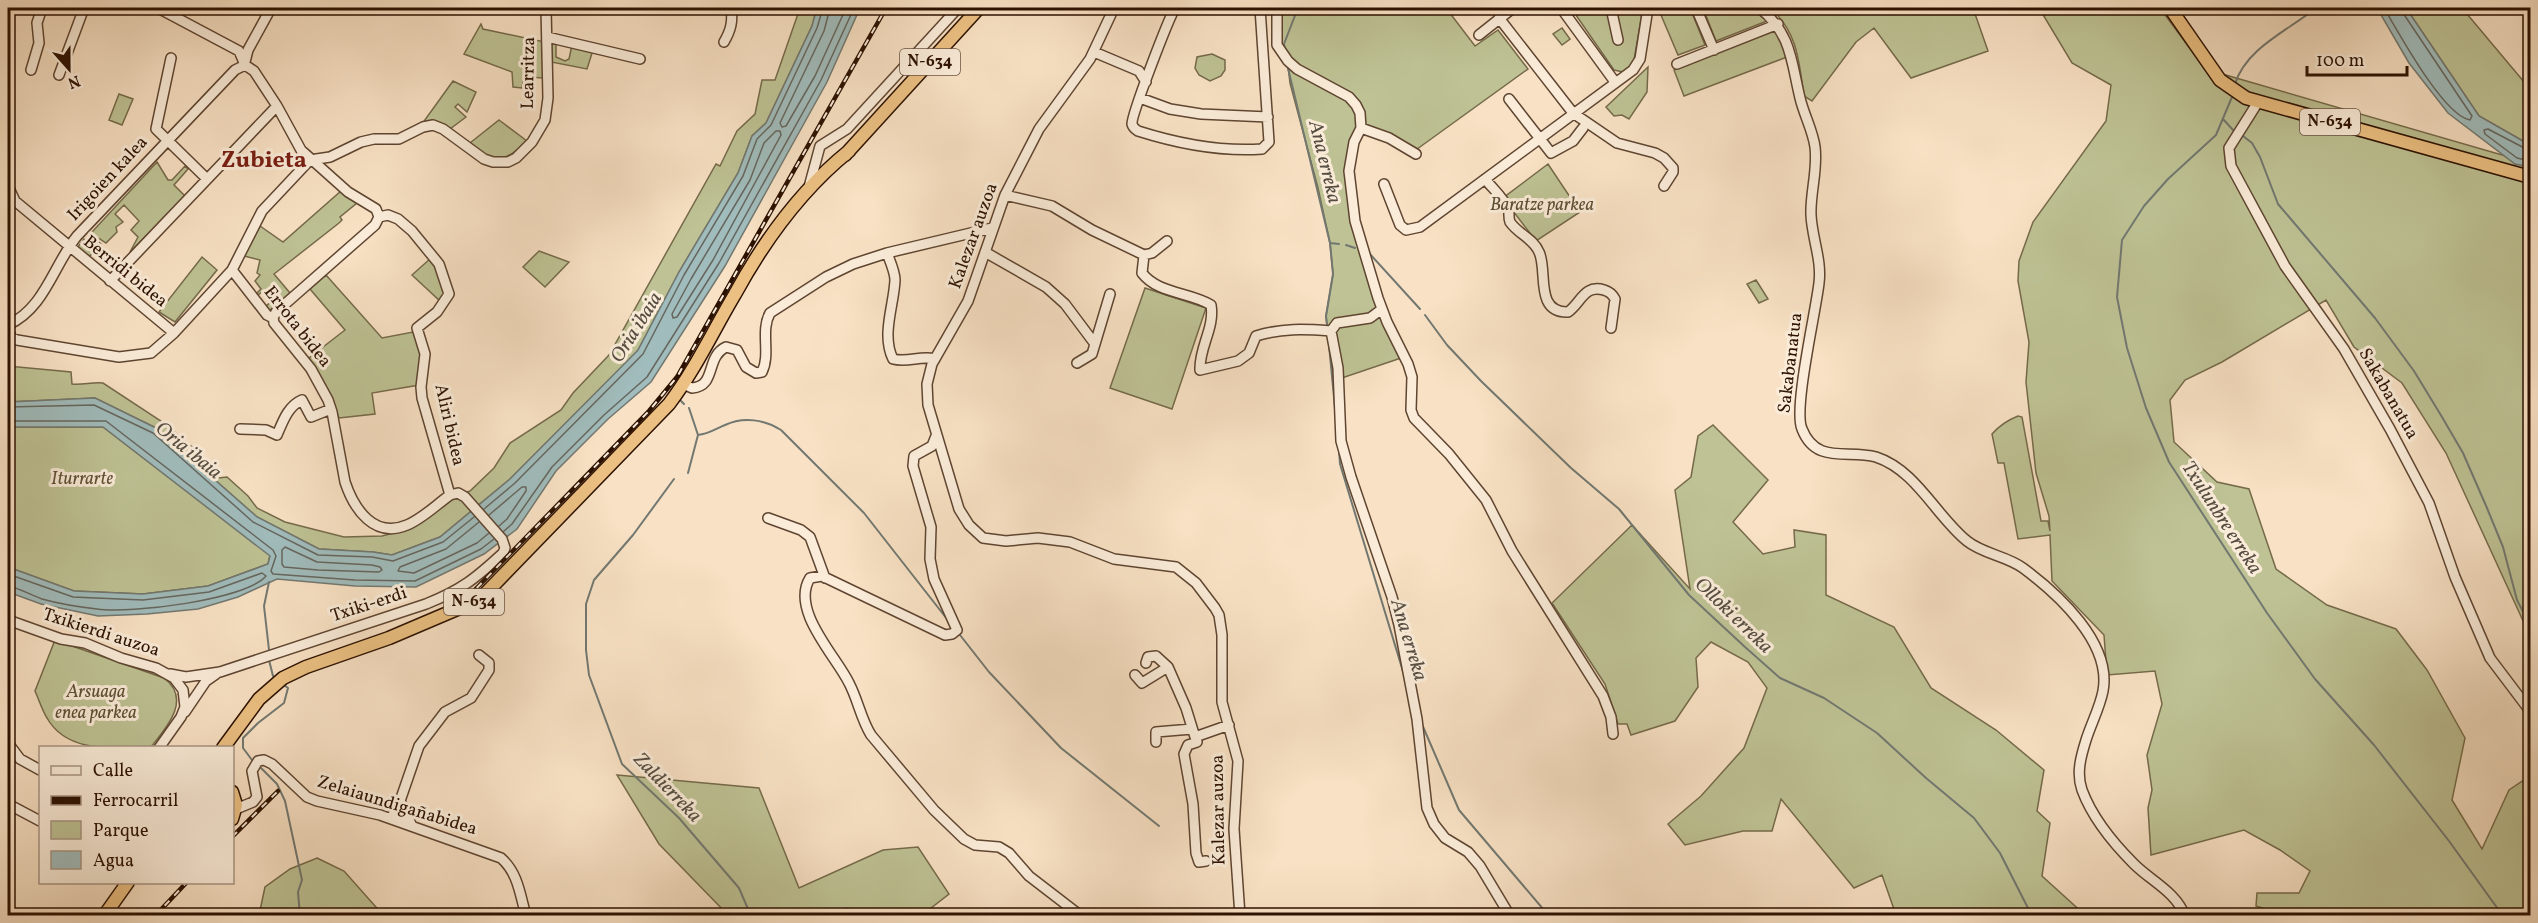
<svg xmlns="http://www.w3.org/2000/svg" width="2538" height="923" viewBox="0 0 2538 923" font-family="Vollkorn,serif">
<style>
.green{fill:#bec294;stroke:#756a4a;stroke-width:1.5}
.water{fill:#a0bcbc;stroke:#727871;stroke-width:1.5}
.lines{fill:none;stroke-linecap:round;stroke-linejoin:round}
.shore{stroke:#66665e;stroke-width:1.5}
.stream{stroke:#727871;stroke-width:2}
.minor-casing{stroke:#5f4531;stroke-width:12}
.highway-casing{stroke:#2c1100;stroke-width:15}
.minor{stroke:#faecd9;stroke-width:9}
.highway{stroke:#ecc082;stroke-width:12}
.rail-casing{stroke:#2c1100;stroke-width:4.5}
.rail{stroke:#faecd9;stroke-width:2;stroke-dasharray:7;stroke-linecap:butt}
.labels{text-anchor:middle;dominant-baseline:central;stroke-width:6;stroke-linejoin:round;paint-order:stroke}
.shield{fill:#faecd9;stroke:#6a5341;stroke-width:1.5}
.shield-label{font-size:16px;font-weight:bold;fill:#2c1100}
.street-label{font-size:18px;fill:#2c1100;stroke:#faecd9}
.park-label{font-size:18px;font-style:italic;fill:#5f4f34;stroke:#faecd9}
.water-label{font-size:20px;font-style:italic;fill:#554d42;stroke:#faecd9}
.district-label{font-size:24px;font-weight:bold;fill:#7a1f14;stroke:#faecd9}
</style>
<rect width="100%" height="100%" fill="#f8e1c4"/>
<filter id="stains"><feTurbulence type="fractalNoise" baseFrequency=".00333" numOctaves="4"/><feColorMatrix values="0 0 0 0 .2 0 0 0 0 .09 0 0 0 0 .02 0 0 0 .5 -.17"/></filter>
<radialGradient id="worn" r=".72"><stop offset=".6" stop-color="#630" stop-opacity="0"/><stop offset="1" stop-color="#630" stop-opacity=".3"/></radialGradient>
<path class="green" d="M800,8H817L812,26L766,123L752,136L738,173L679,272L637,352L510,479L440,537L392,555L373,552L319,549L257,517L156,428L95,398L8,402V366L71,372L72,384C83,385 92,382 103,383L164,423L198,452L200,463L218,478L227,477L248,496L257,508L285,522L344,537L382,536L409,529L453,497L470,491L494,468L510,443L561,410L573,393L609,355L716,164L720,166L737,131L755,114L762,80H775Z
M1277,8H1446L1475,46L1498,30L1528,69L1413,152L1361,129L1350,157L1355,221L1404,357L1333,381L1326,316L1333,274L1330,243L1318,188L1290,83L1287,58L1277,45Z
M1571,8H1643L1633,66L1623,72L1614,70Z
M1658,8H1690L1705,45L1678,55Z
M1703,8H1750L1767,21L1716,41Z
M1770,8H1973L1988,51L1911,78L1874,28L1856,42L1812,101L1804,96C1799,62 1798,32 1770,8Z
M2039,8H2160L2205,69L2530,163V636L2446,453L2402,383L2354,347L2326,300L2222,362L2185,380L2170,400L2174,442L2217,482L2249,489L2276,569L2327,605L2396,629L2427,670L2465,738L2452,800L2482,849L2509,790L2530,776V915H2283L2256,906L2257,893H2299L2310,871L2280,850L2244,830L2151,855L2148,808L2152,790L2147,755L2162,704L2155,671L2107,675L2104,635L2052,581L2050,535L2018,539L2004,463H1998L1992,434C1999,426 2008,420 2018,416L2022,417L2041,521H2048L2050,531L2049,516L2036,473L2026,382L2029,342L2018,281L2019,261L2033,222L2106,121L2111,85L2072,63Z
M2406,8H2462L2530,89V145L2479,116Z
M481,24L483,29L545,42V78L524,77L522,88L513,87L512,72L464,54Z
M1562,28L1570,39L1562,45L1553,34Z
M1773,31L1779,34L1787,57L1684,96L1674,70Z
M550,41L556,43V57L565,61L569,59L572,45L593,50L587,69L551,62Z
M1212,54L1225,60V70L1221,76L1210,81L1199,75L1195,68L1197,57Z
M1648,67L1647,92L1629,119L1622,115L1614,116L1606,107Z
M453,81L476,92L467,112L458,104L455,107L466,117L450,129L422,124Z
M119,94L133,99L122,125L109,120Z
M499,120L527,141C513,155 500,165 481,152C476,149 473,146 470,143Z
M157,162L168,180H172L185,166L188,169L174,185L185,196L130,252L138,237L131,230L139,221L124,205L115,214L123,222L116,227L117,232L106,243L91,233Z
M1548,164L1580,212L1536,241L1503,198Z
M341,191L357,203L340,217L342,220L339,223L274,274L290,293L269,311L265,307L273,300L264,290L257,296L256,294L261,289L255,281L260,275L257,273L260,260L244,256L260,226L283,242Z
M94,238L101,244L88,258L77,248L84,239L89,243Z
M539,251L569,262L545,287L523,267Z
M202,257L217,270L175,322L159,312Z
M431,258L439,268L446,291L440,301L412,275Z
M326,275L382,338L413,332L423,353L419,385L372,393L375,414L339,418L331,397L309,358L345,330L310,289Z
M1756,280L1768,299L1759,303L1747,284Z
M1145,288L1206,308L1172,409L1110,388Z
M1713,425L1768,480L1733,522L1763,554L1795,547L1794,530L1826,535V595L1894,627L1931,688L1996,730L2044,770L2037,811L2050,823L2042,876L2085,915H1896L1882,875L1854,888L1781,799L1772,831H1743L1685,845L1668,824L1701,796L1744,748L1767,688L1748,662L1711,642L1696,658L1698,687L1675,721L1631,735L1627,724H1618L1605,684L1552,603L1632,525L1690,589L1675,490L1691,477L1698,436Z
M8,427H103L270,555L268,564L208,586L143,594L74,591L8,567Z
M55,640L164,678C192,699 167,727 151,747C116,747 68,755 47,718C42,710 39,700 35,691Z
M617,775L759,788L799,888L883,850L918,847L949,894L922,915H902L845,908L843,915H728L659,844Z
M317,858L344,871L383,915H259L265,887L290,869Z"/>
<path class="water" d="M817,8H860L827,82L725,266L651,382L608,419L556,471L517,529L484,554L416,587L355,586L277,579L238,597L198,609L147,614L98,616L41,604L8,592V567L74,591L143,594L208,586L268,564L270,556L103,427H8V402L95,398L156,428L257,517L319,549L373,552L392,555L440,537L510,479L638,350L679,272L738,173L752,136L766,123L812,26Z
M2377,8H2406L2479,116L2530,145V167L2515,164L2448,113L2409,63Z"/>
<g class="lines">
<path class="shore" d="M830,8L824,31L780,123L782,127L786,126L815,76L846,8
M2384,8C2399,33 2443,115 2470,120L2472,116L2403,13L2401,8
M776,131H780L781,135L713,260L677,317L673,318L672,314L691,279L750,180L764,143Z
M2530,151L2488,129L2484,130L2485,134L2517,158L2530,161
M8,407L94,405L153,433L253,522L318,555L372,557L393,561L443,542L474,517
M8,421H106L273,550L276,556L271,571L273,574L355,580L415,581L481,549L494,539
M484,509L515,483L643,354L684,275L743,176L757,139L771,125L817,28L823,8
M489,515L522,487H526V491L507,519L499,526
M479,522L446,549L400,567L398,571L414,573L477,543L489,533
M503,532L512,524L552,467L604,415L647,377L719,263L821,80L854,8
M285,547L317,562L372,565L380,567L382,570L379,572L318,570L284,567L282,564V550Z
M8,574L73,597L143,600L209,592L262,573L266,576C245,600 130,614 97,609C79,607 60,604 42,599C31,595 19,588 8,586"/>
<path class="stream" d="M1285,50L1284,44L1296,13L1294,8
M1287,64L1330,243L1333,274L1326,316L1327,325
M2235,84C2246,48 2289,30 2316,8
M2232,97L2216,135L2168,179L2144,206L2122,240L2117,297L2127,348L2146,408L2169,462L2267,613L2315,679L2374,745L2449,841L2503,916
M2223,119L2233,130
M2243,136L2252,143L2260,157L2278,204L2375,318L2414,371L2442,417L2463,453L2487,508L2503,547L2517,600L2530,625
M1330,243L1339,244
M1346,245L1355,248
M1369,253L1420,309
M1425,315L1447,345L1481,381L1571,468L1619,509L1689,595L1745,647L1780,678L1824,698L1877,733L1926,778L1974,818L2000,853L2032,916
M1329,345L1335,408
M681,401L684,404
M698,435C709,434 715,429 725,425C744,416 765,420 781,430L864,513L947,619
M1339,450L1340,464L1405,678
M688,473L698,435L689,408
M674,479L633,535L594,580L586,604V650L589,675L622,764L679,818L739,888L751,916
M269,582L264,606L269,650
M960,635L989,672L1061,748L1159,826
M269,660L273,676
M1421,722L1459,810L1549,916
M252,760L243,748V738L258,723L284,703L288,688L284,685
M260,767L277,784L285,801L302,880L298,892L300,916"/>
<defs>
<path id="minor" d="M158,8L239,51L245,65L254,71L277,106L301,150L348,192L376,209L379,217
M1114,8L1090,59L1039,129L1005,195L968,301L932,364L927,384L928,405L959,509L969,525L983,538L1006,541L1038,538L1070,542L1114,559L1176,567L1196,583L1215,608L1219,615L1222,635V702L1238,761L1234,829L1240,916
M1175,8C1168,20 1131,116 1132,124C1133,128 1135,129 1138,131C1179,144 1219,152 1262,149L1269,142L1260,8
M1277,8V45L1288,61L1297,69L1349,97L1356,105L1360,113L1361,128L1354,142L1349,171L1355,221L1378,298L1387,322L1408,364L1412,377L1411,410L1414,418L1449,454L1486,500L1512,551L1603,696L1611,717L1613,734
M1561,8L1615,82
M1611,8L1618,40
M1696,8L1714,50
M1760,8C1792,35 1791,61 1800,98C1804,115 1813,131 1815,147C1818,170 1810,193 1811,215C1812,238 1822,260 1819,283C1816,311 1793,409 1802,429C1816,465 1848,449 1876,457C1916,470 1936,516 1967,541C1983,554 2007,556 2023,568C2058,594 2112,643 2103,691C2100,707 2091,724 2086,740C2081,756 2076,773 2082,790C2092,817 2113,843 2134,864C2151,881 2176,892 2185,916
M1499,18L1573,113L1617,143L1655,153L1664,158L1673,168V172L1664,186
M1479,35L1513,8
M547,37L640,59
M724,42C731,30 733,21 731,8
M1094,52L1139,71L1146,82
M171,58L156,129L207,179
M245,62L248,50L271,8
M1677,64L1778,24
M31,70L39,43L37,23L42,8
M59,75L84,8
M1140,98L1170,109L1201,114L1268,117
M1509,99L1551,153L1573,141L1583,128
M2258,102L2229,148L2231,166L2285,266L2344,349L2390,429L2429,503L2455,577L2490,658L2530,711
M1361,128L1389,138L1416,154
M1485,179C1492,188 1504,198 1508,209C1510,213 1508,217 1510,222C1518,234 1533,238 1539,252C1548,270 1534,313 1568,312C1581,303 1584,284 1604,290C1610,292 1612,294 1615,299L1611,328
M1384,184L1400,225L1406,230L1420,227L1633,70L1640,59L1648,8
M8,186L15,201L174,333
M809,187L820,146L847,129L958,8
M1005,195L1052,206L1092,230L1144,255L1152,253L1167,241
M379,217L388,215L398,219L412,231L439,264L449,294L437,312L417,328L425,354L421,387L422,398L450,495
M985,252L1046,287L1065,304L1095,344L1092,354L1077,363
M887,253C890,261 895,272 895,280C894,305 881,335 893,359C908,363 921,355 935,359
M1144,255L1142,273C1158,294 1190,292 1211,305C1215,328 1199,347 1200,370L1238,361L1249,353L1256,336C1282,328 1304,329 1331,331
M110,281L277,106
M1382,309L1370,318L1337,323L1331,331L1338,368L1341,441L1351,477L1392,597L1399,625L1417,719L1427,808L1434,824L1445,838L1468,852L1480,866L1510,916
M273,318L276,312L375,225L379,217
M8,325C45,308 53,266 77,236L235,70L245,65
M8,331L12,338L17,340L119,357L151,353L174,333L232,270L262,211L310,160L330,157L361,142L374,139H399L423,127L433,125L443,129L484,159L493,162H508L516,158L532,142L545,120L548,98L546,8
M1095,344L1110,294
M683,384L692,388C717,386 705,357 726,347L737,350L746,367L756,373L762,372C771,354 760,331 770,313L826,277L853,264L887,253L992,228
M240,429L266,430L277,435C283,421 288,406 302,400L311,417L331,409
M936,436L932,446L914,456L913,466L931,527L930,559L934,579L957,630L952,634L945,635L822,576L810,578C790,610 836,656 849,683C858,700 861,719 871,735L934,810L964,839L975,845L999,847L1009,853L1029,876L1081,916
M768,518L801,530L810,537L825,578
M8,620L61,639L85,643L121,658L156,668L174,678L183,690L185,707L181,717L159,748
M1146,663L1148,657L1156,656L1168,667
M170,674L186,677L220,672L426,604C461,590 475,579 503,553L505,548L502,539L465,497L458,493L450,495C436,505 422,519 407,525C374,539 354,509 345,482L332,412L328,400L311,369L274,323L273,318L267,315L232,270
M1135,675L1142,683L1168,667L1186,708L1195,737L1229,725
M185,712L206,681L216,674
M1195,737L1197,742L1188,745L1184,754L1193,804L1196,853L1199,862L1206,861
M1156,742V732L1192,729
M8,743L20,759L40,770
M400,801L412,826
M8,804L40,821
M236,809L253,802L257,797L252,771L258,761L264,760L272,764L307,797L317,801L380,815L501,858C518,873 520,894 526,916
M391,819L400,801L419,746L445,712L471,698L489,670V663L479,655"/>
<path id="highway" d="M2170,8L2220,80L2246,98L2530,177
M845,155L979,8
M223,748L259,699L283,678L306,667L389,638L469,604L484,595L669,404C695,370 713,331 735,294C764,241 802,189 849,151
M232,792L236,805L232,819
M104,916L128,882"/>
</defs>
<use href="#minor" class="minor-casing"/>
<use href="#highway" class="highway-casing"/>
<use href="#minor" class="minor"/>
<use href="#highway" class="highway"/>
<defs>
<path id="rail" d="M467,598L649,411L677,377L886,8
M232,837L278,791
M155,916L187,882"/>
</defs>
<use href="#rail" class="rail-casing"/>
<use href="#rail" class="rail"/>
</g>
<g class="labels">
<g class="shield">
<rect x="900" y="49" width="60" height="26" rx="4.5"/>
<rect x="2300" y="109" width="60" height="26" rx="4.5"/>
<rect x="444" y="589" width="60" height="26" rx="4.5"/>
</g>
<g class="shield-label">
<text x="930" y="62">N-634</text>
<text x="2330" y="122">N-634</text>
<text x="474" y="602">N-634</text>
</g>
<g class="street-label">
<text transform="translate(529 73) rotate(-89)">Learritza</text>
<text transform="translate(108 179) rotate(-47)">Irigoien kalea</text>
<text transform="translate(974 236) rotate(-70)">Kalezar auzoa</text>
<text transform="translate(125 272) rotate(39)">Berridi bidea</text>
<text transform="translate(297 327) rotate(52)">Errota bidea</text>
<text transform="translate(1791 363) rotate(-83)">Sakabanatua</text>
<text transform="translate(2388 394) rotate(60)">Sakabanatua</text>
<text transform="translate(449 425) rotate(77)">Aliri bidea</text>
<text transform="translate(369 605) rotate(-18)">Txiki-erdi</text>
<text transform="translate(101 633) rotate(18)">Txikierdi auzoa</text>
<text transform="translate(397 806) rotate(17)">Zelaiaundigañabidea</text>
<text transform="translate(1219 810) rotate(-91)">Kalezar auzoa</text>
</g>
<g class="park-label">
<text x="1542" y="205">Baratze parkea</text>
<text x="82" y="479">Iturrarte</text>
<text x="96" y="692">Arsuaga<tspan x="96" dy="21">enea parkea</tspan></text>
</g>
<g class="water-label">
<text transform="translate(1324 162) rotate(76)">Ana erreka</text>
<text transform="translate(637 328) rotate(-58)">Oria ibaia</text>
<text transform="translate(188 451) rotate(39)">Oria ibaia</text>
<text transform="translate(2221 518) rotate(57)">Txulunbre erreka</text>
<text transform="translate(1733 616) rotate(44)">Olloki erreka</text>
<text transform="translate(1408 640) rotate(73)">Ana erreka</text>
<text transform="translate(667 788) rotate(46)">Zaldierreka</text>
</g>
<g class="district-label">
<text x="264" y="161">Zubieta</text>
</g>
</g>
<rect width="2538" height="923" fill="none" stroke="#f8e1c4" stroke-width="30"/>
<rect x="9" y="9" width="2520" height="905" fill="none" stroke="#2c1100" stroke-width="3"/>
<rect x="15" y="15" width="2508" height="893" fill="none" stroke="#2c1100" stroke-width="1.5"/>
<rect x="39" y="746" width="195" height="138" fill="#faecd9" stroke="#a89482" stroke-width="1.5"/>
<rect x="51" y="766" width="30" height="9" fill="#faecd9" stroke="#a89482" stroke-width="1.5"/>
<text x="93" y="776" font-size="18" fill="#2c1100">Calle</text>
<rect x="51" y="796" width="30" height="9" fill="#2c1100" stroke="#a89482" stroke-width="1.5"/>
<text x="93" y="806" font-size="18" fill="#2c1100">Ferrocarril</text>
<rect x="51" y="821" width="30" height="18" fill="#bec294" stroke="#a89482" stroke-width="1.5"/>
<text x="93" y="836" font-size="18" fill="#2c1100">Parque</text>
<rect x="51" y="851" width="30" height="18" fill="#a0bcbc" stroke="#a89482" stroke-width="1.5"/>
<text x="93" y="866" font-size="18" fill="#2c1100">Agua</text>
<g transform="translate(69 69) rotate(159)" stroke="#faecd9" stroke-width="4.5" paint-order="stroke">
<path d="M0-4.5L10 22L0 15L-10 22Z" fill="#2c1100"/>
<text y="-9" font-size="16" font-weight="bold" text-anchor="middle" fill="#2c1100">N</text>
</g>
<path d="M2307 66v9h100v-9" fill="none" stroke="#2c1100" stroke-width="3"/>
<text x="2316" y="66" font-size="18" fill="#2c1100" stroke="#faecd9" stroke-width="4.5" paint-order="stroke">100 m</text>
<rect width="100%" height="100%" filter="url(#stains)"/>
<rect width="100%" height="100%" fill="url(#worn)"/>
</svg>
